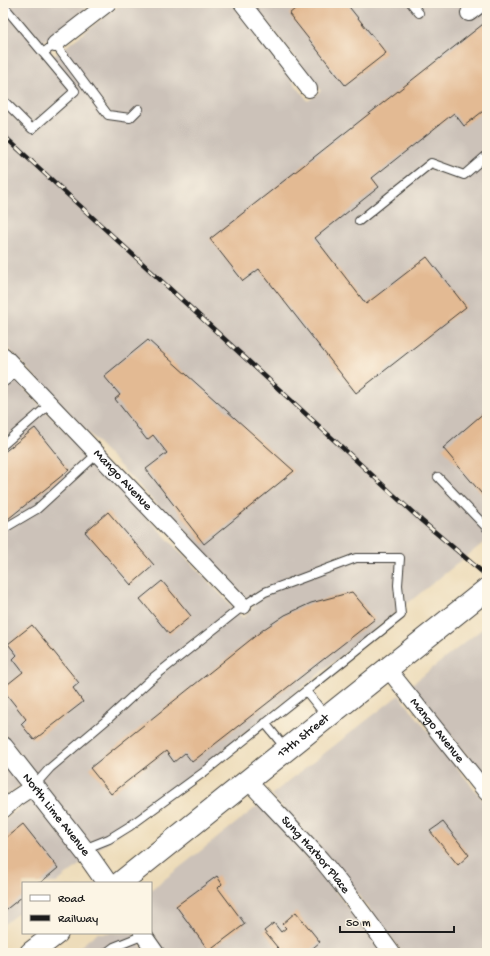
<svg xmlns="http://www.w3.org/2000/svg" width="490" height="956" viewBox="0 0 490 956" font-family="'Gochi Hand',sans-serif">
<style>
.industrial{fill:#ccc2b9}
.building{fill:#e3ba93}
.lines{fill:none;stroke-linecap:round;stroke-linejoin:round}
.service-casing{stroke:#3b3934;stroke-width:10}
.minor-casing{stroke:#3b3934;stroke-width:18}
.tertiary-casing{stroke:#3b3934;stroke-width:22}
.secondary-casing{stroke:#3b3934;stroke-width:24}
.service{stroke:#fff;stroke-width:8}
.minor{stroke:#fff;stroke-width:16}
.tertiary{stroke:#fff;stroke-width:20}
.secondary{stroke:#fff;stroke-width:22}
.rail-casing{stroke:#1c1c1c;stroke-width:4.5}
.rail{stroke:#fcf5e5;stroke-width:3;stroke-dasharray:9;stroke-linecap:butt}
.labels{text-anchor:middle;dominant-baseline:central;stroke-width:3.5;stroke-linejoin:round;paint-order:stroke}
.street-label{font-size:13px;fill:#1c1c1c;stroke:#fcf5e5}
</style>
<rect width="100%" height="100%" fill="#fcf5e5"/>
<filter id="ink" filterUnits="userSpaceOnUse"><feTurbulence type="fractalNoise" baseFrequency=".025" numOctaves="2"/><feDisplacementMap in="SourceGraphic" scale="8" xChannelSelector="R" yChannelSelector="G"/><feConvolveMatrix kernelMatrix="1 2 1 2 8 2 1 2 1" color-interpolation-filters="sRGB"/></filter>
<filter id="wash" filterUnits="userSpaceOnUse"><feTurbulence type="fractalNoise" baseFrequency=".012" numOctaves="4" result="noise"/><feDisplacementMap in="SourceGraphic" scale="16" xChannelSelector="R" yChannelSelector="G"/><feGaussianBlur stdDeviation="0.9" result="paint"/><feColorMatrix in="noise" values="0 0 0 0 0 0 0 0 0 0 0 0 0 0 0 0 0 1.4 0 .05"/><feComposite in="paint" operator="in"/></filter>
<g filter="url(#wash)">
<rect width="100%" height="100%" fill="#eddcb9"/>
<path class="industrial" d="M3,3H93L43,42L54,56L122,3H232L308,101L321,91L252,3H487V540L95,852L3,733V389L15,379L243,618L254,607L3,343Z
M487,625V780L411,685Z
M399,695L487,805V953H403L331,860L271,795Z
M3,760L22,784L3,798Z
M33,798L83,862L56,883H23V909L3,925V821Z
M259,805L292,839L319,870L383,953H166L151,932V890Z
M97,933H132L146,953H72Z"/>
<g id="blocks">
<path class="building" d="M302,3H346L386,53L345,85L289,14Z
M487,21V108L464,126L454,113L372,178L379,187L315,238L366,304L427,257L466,307L356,393L259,269L243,281L210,239Z
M148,340L294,471L204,544L146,469L167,453L153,435L147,440L115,399L120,395L104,376Z
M486,411L487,413V500L443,448Z
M35,428L69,470L3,523V453Z
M108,512L154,565L131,585L85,532Z
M162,581L191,616L169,634L140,599Z
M352,592L375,619L192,762L185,753L174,762L166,751L111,794L90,768L264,629L285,615L311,603Z
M32,625L79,683L73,688L83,702L34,740L21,724L26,719L3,690V688L23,672L13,659L17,655L8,644Z
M443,822L469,855L458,865L430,831Z
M23,824L58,868L40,883H23V896L3,912V840Z
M217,876L222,884L218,888L245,924L209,951L176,906Z
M296,912L320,942L307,953H282L264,931L274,923L281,932L286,928L282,924Z"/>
</g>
</g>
<g filter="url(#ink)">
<use href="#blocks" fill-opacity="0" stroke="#3b3934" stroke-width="1"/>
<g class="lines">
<defs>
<path id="service" d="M411,3L419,13
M3,5L75,91L32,129L3,100
M43,53L55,44L108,115L130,118L139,109
M359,221L431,163L464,175L487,155
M3,445L50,404
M438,477L487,528
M3,529L37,509L97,454
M265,723L286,749
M34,786L50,768L109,718L150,680L243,606L265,592L356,558H400L398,585L401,615L306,691L326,716
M84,849L109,839L130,826L204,772L306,691
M106,953L114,947L144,935"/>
<g id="minor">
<path d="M242,3L309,89"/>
<path d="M469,13L482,3"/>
<path d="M55,44L108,3"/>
<path id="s1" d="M3,355L243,606"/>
<path d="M3,378L15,368"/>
<path id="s2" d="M387,668L487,793"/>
<path id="s3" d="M248,781C273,808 300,835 324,863C348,892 370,923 392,953"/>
<path d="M3,810L16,798L34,786"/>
<path d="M142,933L156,953"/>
</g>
<g id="tertiary">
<path id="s4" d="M3,747L86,853L107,883"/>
</g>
<g id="secondary">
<path id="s5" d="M120,883L487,589"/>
<path d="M31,953L57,933"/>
</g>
</defs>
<use href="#service" class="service-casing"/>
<use href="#minor" class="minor-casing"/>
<use href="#tertiary" class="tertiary-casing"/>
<use href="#secondary" class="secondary-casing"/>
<use href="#service" class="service"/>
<use href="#minor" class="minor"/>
<use href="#tertiary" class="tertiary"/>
<use href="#secondary" class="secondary"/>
<defs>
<path id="rail" d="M3,135L422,521L487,576"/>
</defs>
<use href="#rail" class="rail-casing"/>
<use href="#rail" class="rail"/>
</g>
</g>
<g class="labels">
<g class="street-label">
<text stroke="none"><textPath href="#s1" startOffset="173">Mango Avenue</textPath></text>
<text stroke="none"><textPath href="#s2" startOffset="80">Mango Avenue</textPath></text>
<text stroke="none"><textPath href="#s5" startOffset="235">17th Street</textPath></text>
<text stroke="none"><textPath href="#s4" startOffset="86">North Lime Avenue</textPath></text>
<text stroke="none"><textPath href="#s3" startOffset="100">Sung Harbor Place</textPath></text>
</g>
</g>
<rect width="490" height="956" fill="none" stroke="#fcf5e5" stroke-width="16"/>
<rect x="22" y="882" width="130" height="52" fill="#fcf5e5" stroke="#a29e95"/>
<rect x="30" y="895" width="20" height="6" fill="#ffffff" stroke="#a29e95"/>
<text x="58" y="902" font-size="12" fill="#1c1c1c">Road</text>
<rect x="30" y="915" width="20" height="6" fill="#1c1c1c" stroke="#a29e95"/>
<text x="58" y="922" font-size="12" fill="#1c1c1c">Railway</text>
<path d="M340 926v6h114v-6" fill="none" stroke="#1c1c1c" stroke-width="2"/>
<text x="346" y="926" font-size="12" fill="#1c1c1c" stroke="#fcf5e5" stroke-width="3" paint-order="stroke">50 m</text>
</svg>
